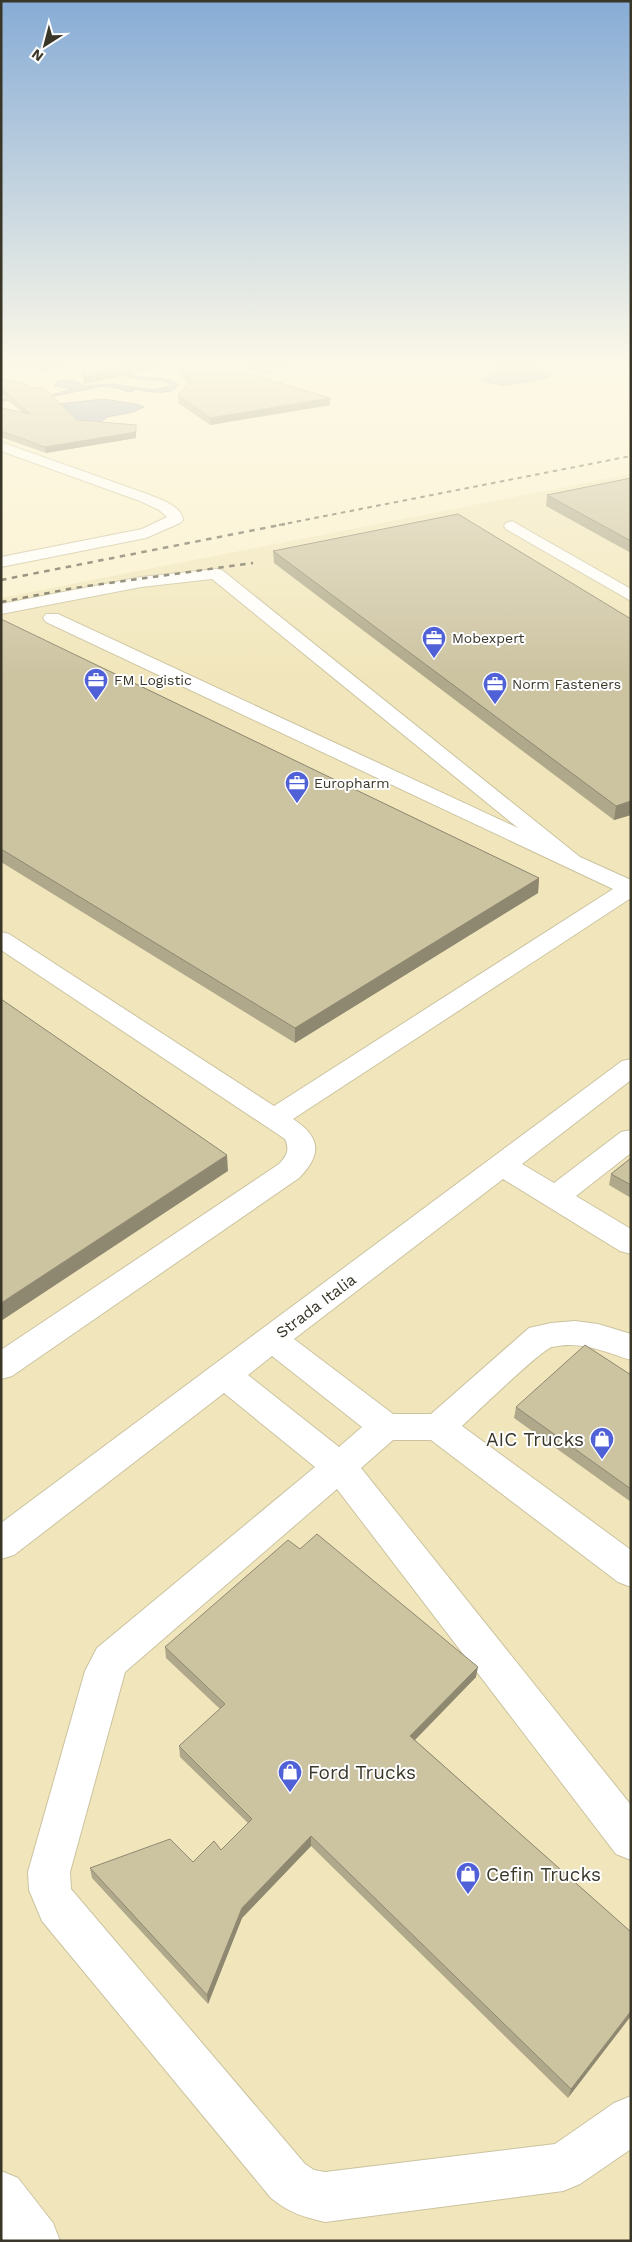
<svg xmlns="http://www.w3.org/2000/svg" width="632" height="2242" viewBox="0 0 632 2242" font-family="'Work Sans',sans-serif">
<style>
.built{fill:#f1e6bb}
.water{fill:#979fba;stroke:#7b808e}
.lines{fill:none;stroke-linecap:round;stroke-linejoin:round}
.minor-casing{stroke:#cbc3a0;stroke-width:2}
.major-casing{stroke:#cbc3a0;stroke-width:2}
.minor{fill:#fff;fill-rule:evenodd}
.major{fill:#fff;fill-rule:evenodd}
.rail-far1{stroke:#696551;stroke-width:2;stroke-dasharray:4.5 4.5;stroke-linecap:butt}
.rail{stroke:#696551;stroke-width:2.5;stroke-dasharray:5.5 5.5;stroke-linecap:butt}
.wall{fill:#afa88a}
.shaded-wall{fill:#8f8871}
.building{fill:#ccc3a1;stroke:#8f8871}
.labels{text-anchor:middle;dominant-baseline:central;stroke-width:4;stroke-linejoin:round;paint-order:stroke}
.far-poi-label{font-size:14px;fill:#393628;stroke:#fefefe;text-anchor:start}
.street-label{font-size:16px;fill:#393628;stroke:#fefefe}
.near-poi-label{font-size:19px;fill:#393628;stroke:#fefefe;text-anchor:start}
</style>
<rect width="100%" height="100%" fill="#faf1cd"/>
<path class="built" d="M631,474V2241H1V598Z"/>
<path class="water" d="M65,363H91L135,376L171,380L179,385C170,397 146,391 134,389V391L127,392L119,388L102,386L41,399L1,401V399L44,397L72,389L54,386L57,383L55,382L64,380L76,381L84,386L113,384L154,390L171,386C166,377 148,381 139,379C119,377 101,366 82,365C65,364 48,374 33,370L36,368L1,370V367Z
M236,363H298L265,373L234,364Z
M505,363H526L552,375L548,378L503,386L481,380Z
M103,399L136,404L144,407L133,412L107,417L94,427L60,424L58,404Z"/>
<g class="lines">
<defs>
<path id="minor" d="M1,442L150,495C161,500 182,506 183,520L180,523L146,538L1,567V557L142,529L167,517L159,510L140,501L1,451Z
M512,521L631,589V601L506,529L504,526L506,523Z
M216,569L222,570L580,857L631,880V898L293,1119C321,1137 322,1155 299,1178L12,1376L1,1379V1350L279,1164C287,1156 290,1150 285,1139L1,950V932L9,934L274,1106L613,889L46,622L43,618L46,614H58L518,828L212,579L141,587L1,614V604L141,577Z
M631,1059V1080L522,1164L554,1183L621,1132L631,1130V1153L576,1196L631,1229V1254L620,1251L503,1179L294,1339L393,1414H431L529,1328L551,1323L575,1321L598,1324L631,1334V1360C605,1352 581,1340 552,1347C542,1349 475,1414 462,1426L631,1550V1587L618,1582L431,1440H393L361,1468L631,1805V1860L616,1854L337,1489L125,1672L70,1872L71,1889L305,2164L314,2170L325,2172L555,2144L614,2103L631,2096V2149L580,2184L563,2191L325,2222C303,2217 288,2212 271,2198L42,1921L29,1890L28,1872L85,1671L97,1648L315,1467L224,1393L14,1555L1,1559V1523L622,1061ZM272,1356L362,1427L339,1447L248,1375Z"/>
<path id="major" d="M1,2171L18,2178L53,2223L60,2241H4L1,2237Z"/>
</defs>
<use href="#minor" class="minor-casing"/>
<use href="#major" class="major-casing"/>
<use href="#minor" class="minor"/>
<use href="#major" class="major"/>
<path class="rail-far1" d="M279,525L631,456"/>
<path class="rail" d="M1,580L285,524
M1,602L74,588L253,563"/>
</g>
<path class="wall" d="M80,363H212L330,398V405L210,425L178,403V395L189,383L171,365L84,384Z
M1,378L30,388L77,420L136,425V438L46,453L1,437V408L22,412L1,394Z
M631,478V553L546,506L547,495Z
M273,551L631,619V815L614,820L274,563Z
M1,619L539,878L538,893L295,1043L1,862Z
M631,1158V1198L609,1185L611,1174Z
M631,1375V1502L514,1418L516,1407Z
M300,1549L476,1677L415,1740L631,1932L568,2098L311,1846L242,1918L208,2004L92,1878L90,1868L193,1862L221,1850L248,1823L180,1757L179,1746L220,1709L166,1658L165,1647Z"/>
<path class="shaded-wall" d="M146,363H171V365L84,384V376Z
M330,398V405L210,425V418Z
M136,432V438L46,453L45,447Z
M631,801V815L614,820L616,806Z
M539,878L538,893L295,1043V1028Z
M227,1155L228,1171L1,1321V1303Z
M478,1667L476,1677L409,1746L410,1736Z
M311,1836V1846L242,1918L208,2004L207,1995L242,1908Z
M631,2011V2016L568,2098L571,2089Z"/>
<path class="building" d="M80,363H146L84,376Z
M176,363H212L330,398L210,418L178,395L192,380Z
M1,378L25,384L30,388H44L77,420L136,425V432L45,447L1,431V408L30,414L1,388Z
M631,478V541L547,495Z
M458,514L631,619V801L616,806L273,551Z
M1,619L539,878L295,1028L1,849Z
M1,999L227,1155L1,1303Z
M631,1158V1185L611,1174Z
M585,1345L631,1375V1489L516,1407Z
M317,1534L478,1667L410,1736L631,1932V2011L571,2089L311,1836L242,1908L207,1995L90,1868L170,1839L193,1862L214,1841L221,1850L252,1819L179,1746L225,1704L165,1647L288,1540L300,1549Z"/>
<linearGradient id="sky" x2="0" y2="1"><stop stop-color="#87acd6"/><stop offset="0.54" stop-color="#fdf9e8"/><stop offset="1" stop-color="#fdf9e8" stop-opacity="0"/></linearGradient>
<rect width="632" height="677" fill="url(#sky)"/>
<defs>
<symbol id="office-pin" viewBox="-11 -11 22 30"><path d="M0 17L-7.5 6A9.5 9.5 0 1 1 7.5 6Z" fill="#5060d6" stroke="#fefefe"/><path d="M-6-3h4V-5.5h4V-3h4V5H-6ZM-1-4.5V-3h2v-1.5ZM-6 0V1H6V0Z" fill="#fff"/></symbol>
<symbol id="shop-pin" viewBox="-11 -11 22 30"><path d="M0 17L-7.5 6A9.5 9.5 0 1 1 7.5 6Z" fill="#5060d6" stroke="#fefefe"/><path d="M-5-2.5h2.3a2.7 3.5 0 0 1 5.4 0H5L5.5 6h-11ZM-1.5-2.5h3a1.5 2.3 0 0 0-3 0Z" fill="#fff"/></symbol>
</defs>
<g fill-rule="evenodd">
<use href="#office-pin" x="420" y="624" width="28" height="38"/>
<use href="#office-pin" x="82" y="666" width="28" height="38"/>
<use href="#office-pin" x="481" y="670" width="28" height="38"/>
<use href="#office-pin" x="283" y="769" width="28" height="38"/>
<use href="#shop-pin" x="588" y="1425" width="28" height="38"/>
<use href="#shop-pin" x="276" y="1758" width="28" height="38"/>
<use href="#shop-pin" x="454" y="1860" width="28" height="38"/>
</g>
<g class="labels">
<g class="far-poi-label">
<text x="452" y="638">Mobexpert</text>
<text x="114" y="680">FM Logistic</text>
<text x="512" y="684">Norm Fasteners</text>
<text x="314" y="783">Europharm</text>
</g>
<g class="street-label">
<text transform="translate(316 1306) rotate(-37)">Strada Italia</text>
</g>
<g class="near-poi-label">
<text x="584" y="1439" text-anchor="end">AIC Trucks</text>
<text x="308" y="1772">Ford Trucks</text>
<text x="486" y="1874">Cefin Trucks</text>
</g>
</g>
<rect width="632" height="2242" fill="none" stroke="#393628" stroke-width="5"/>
<g transform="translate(45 45) rotate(216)" stroke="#fefefe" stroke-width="4" paint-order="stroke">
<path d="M0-4L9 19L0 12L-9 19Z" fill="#393628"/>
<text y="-8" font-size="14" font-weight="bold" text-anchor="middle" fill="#393628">N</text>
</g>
</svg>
